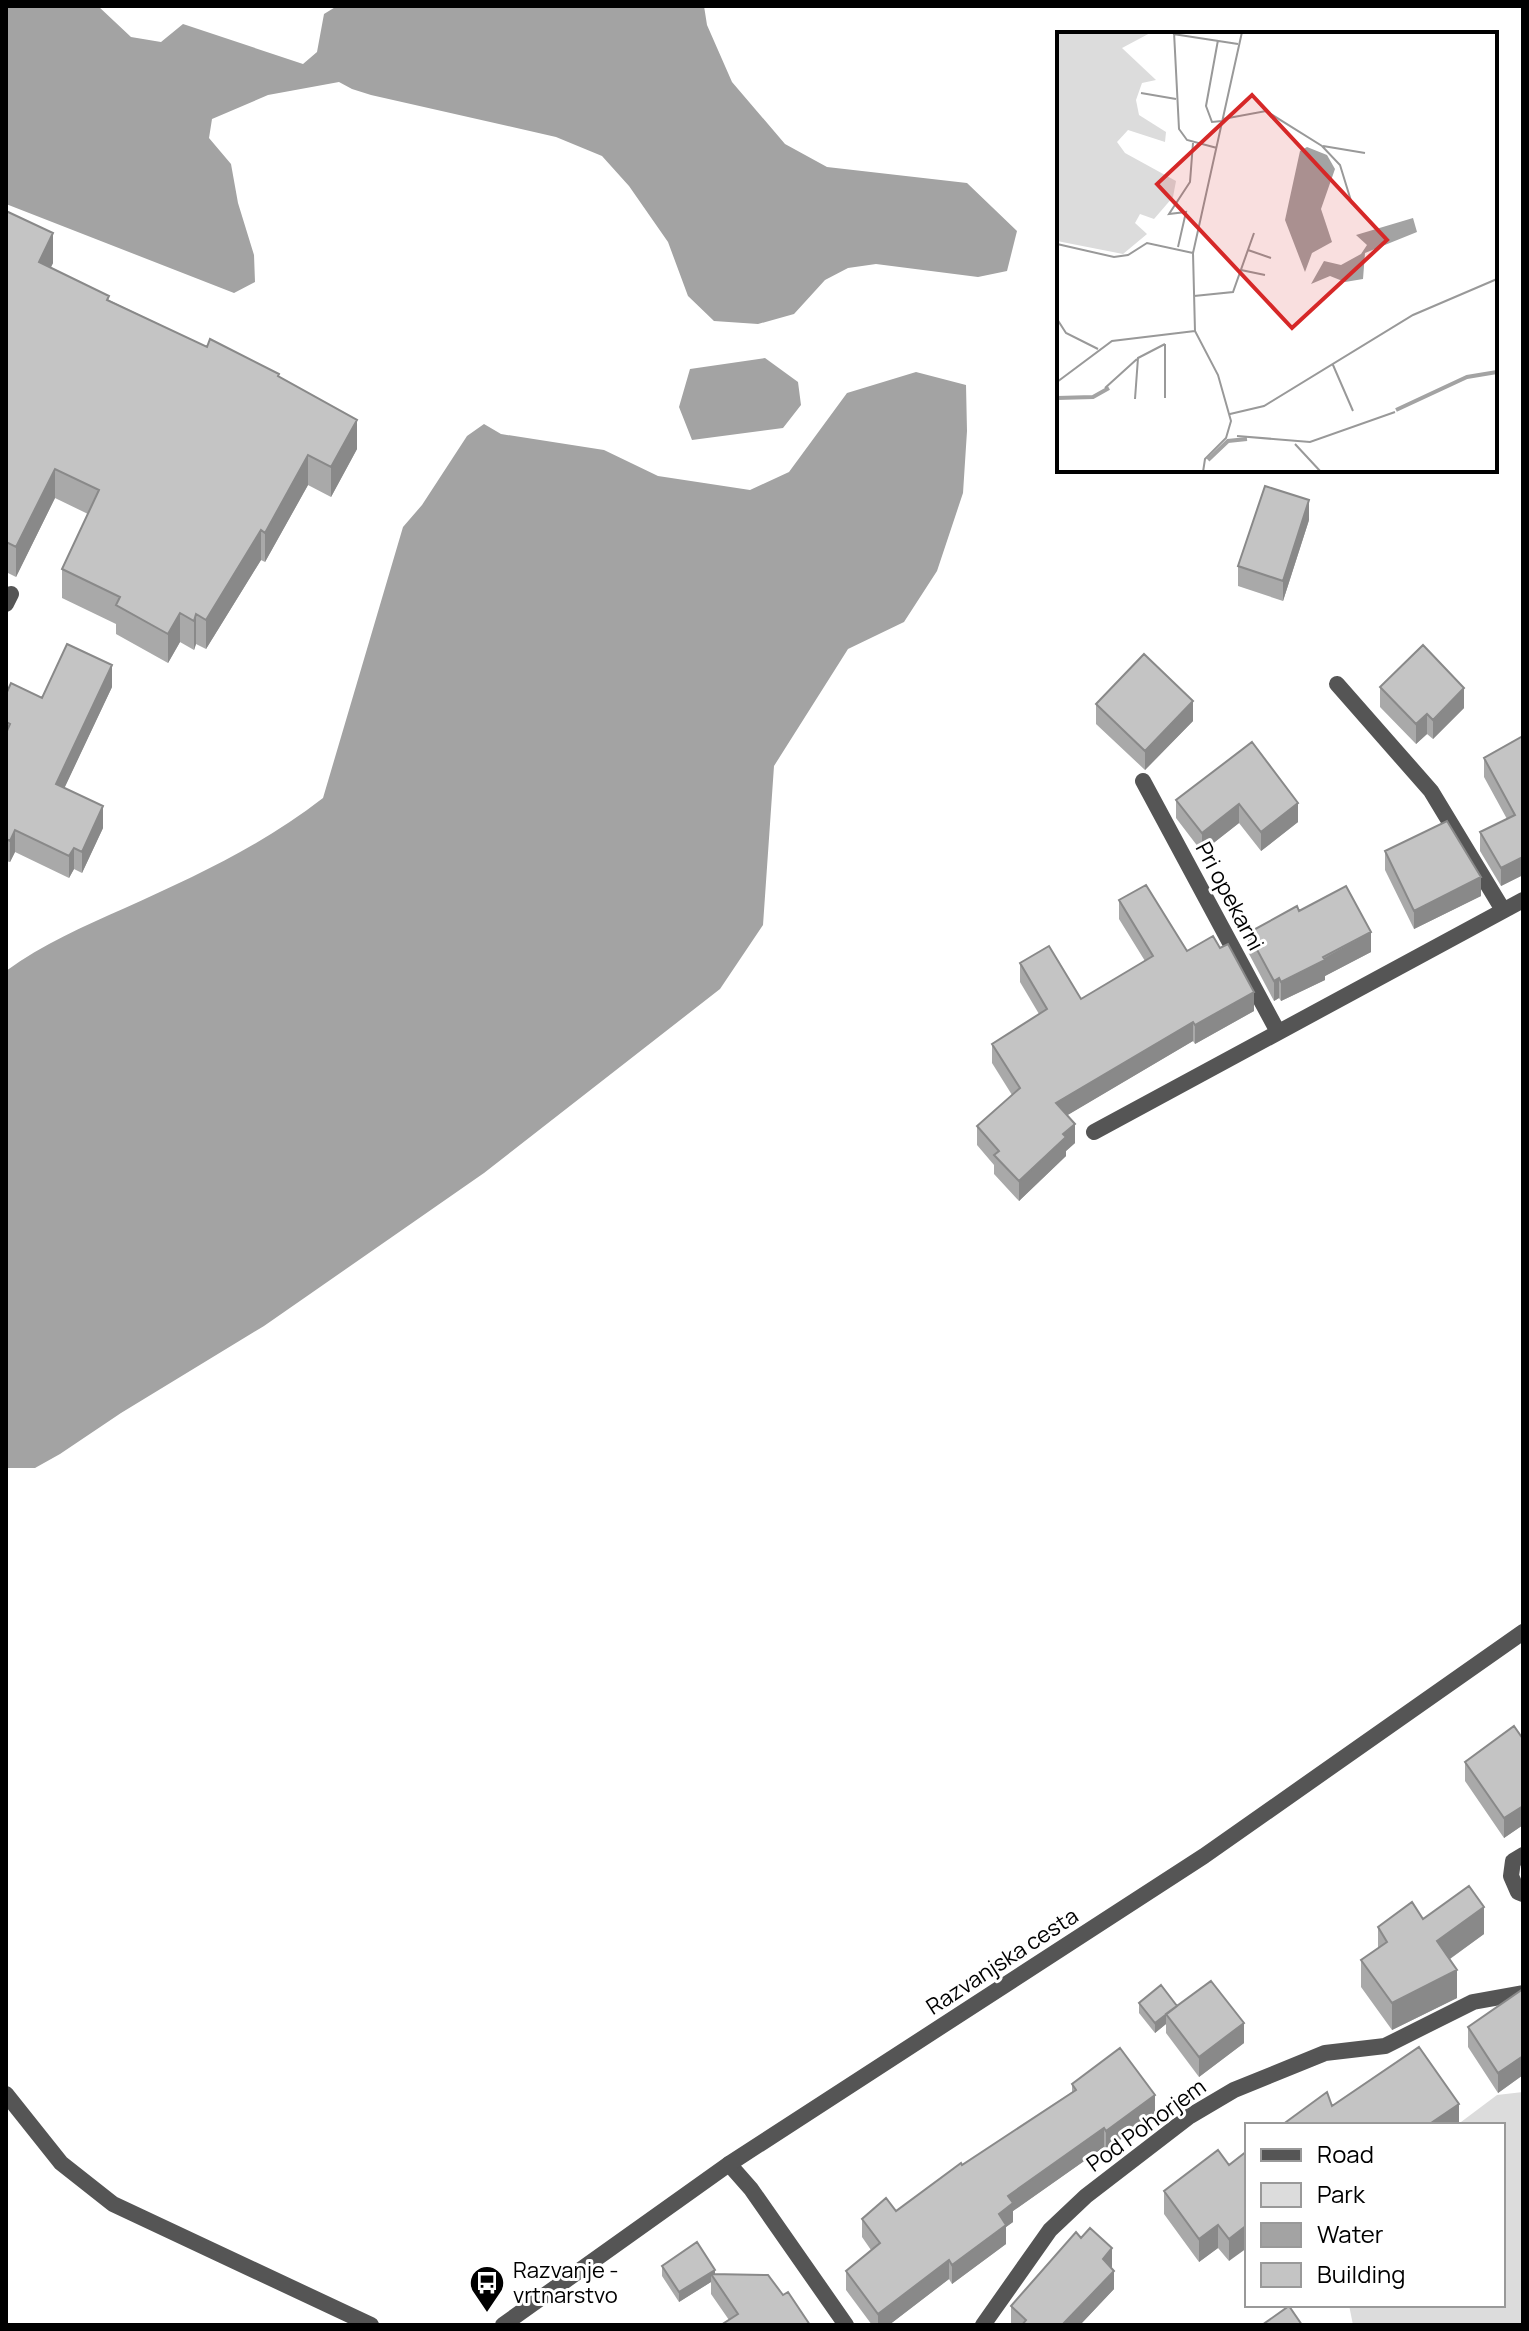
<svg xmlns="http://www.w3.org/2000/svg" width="1529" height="2331" viewBox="0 0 1529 2331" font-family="Manrope,sans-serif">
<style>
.green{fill:#dcdcdc}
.water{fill:#a3a3a3}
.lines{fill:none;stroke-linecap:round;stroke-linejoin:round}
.minor{stroke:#555;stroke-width:16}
.tertiary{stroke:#555;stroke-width:16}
.wall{fill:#a9a9a9}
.shaded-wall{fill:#898989}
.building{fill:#c4c4c4;stroke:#898989;stroke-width:2}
.labels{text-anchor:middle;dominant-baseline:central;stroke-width:6;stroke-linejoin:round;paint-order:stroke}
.street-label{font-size:22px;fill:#000;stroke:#fff}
.poi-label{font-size:22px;fill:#000;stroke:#fff;text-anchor:start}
.inset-river{fill:none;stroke:#a3a3a3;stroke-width:4}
.inset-road{fill:none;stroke:#999;stroke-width:2}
.view{fill:#d62828;fill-opacity:0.15;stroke:#d62828;stroke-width:4}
.inset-edge{fill:none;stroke:#000;stroke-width:4}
</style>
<rect width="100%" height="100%" fill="#fff"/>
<path class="green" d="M1523,2092V2325H1353L1349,2305H1503V2125H1457L1497,2095Z"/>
<path class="water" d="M6,6H98L131,37L161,42L183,24L303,64L317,52L324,14L337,6H704L707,25L732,82L785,144L827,167L967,183L1017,231L1007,271L978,277L876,264L848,268L825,280L794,314L758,324L714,321L688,296L668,242L629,186L602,156L556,137L371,95L352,89L339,82L268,95L212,119L209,138L231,164L238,203L254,255L255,282L234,293L6,204Z
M765,358L798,382L801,405L783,428L692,440L679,407L690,369Z
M916,372L966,385L967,431L963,493L937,571L904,622L848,649L774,766L763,925L720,989L484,1173L264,1326L121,1413L60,1454L35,1468H6V971C43,944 84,926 125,908C194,877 263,845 323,798L403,527L422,505L467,436L484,424L501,434L604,450L658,476L750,490L789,472L847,393Z"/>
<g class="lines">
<path class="minor" d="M6,604L11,594
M1337,684L1431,791L1503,910
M1143,781L1278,1032
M1094,1132L1523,900
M1523,1855L1513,1861L1511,1876L1518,1892L1523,1894
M6,2094L61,2163L113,2204L371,2325
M729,2164L751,2189L846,2325
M983,2325L1050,2230L1086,2196L1190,2116L1234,2090L1325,2053L1385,2046L1473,2002L1523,1993"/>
<path class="tertiary" d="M503,2325L729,2164L1204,1856L1523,1632"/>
</g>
<path class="wall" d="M6,211L53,263L51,267L109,300L207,347L279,377L357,449L331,497L308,485L265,562L261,560L206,649L196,644L194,650L180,642L168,663L116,634V624L62,598V569L88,514L55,498L16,577L6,572Z
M1309,520L1283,601L1238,586V566Z
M112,687L64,788L103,828L82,873L74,869L69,878L15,852L10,862L6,861V694L42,698Z
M1380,687L1464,708L1433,739L1427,734L1416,744L1380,707Z
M1096,704L1193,721L1145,770L1096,724Z
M1523,736V875L1501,886L1480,851V832L1507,819L1484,777V758Z
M1252,742L1298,822L1261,851L1239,823L1202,852L1176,818V800Z
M1385,851L1481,896L1414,929L1385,870Z
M1119,900L1187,951L1254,1011L1195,1044L1193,1041L1067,1115L1075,1143L1066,1151V1156L1019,1201L994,1174V1165L977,1145V1126L1012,1095L992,1063V1044L1039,1014L1020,982V963L1081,999L1145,961L1119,919Z
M1299,911L1371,952L1325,976V980L1281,1001L1279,998L1274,1001L1248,952V933Z
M1523,1739V1825L1504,1838L1465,1781V1762Z
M1423,1919L1484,1934L1450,1959L1457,1998L1392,2030L1361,1987V1960L1378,1948V1927Z
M1523,1989V2075L1498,2093L1468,2047V2027Z
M1139,2003L1177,2006L1244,2043L1199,2077L1166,2033V2024L1155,2033L1139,2013Z
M1072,2084L1155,2114L1106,2150L1104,2147L1013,2211V2222L1006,2227V2244L952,2284L949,2279L889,2325H872L846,2290V2271L871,2250L862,2237V2219L896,2211L1072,2092Z
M1247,2151L1229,2261L1218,2248L1199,2262L1164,2214V2191L1229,2165Z
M662,2266L715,2274L783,2295L810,2325L729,2320L711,2294V2282L679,2302L662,2276Z
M1111,2267L1114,2289L1080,2325H1012L1011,2324V2306Z"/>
<path class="shaded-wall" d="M53,233V263L39,291V262Z
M357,420V449L331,497V467Z
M308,455V485L265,562V533Z
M55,469V498L16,577V547Z
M1309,500V520L1283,601V581Z
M261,530V560L206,649V620Z
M180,613V642L168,663V634Z
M196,614V644L194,650V621Z
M112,665V687L56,806V784Z
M1464,688V708L1433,739V720Z
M1193,701V721L1145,770V751Z
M1427,714V734L1416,744V724Z
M1298,803V822L1261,851V832Z
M1239,804V823L1202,852V833Z
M103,806V828L82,873V852Z
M15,830V852L10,862V841Z
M74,848V869L69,878V856Z
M1523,857V875L1501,886V868Z
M1481,877V896L1414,929V911Z
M1371,932V952L1325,976V980L1281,1001V982Z
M1279,978V998L1274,1001V981Z
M1254,992V1011L1195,1044V1025Z
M1193,1022V1041L1056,1122V1103Z
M1075,1124V1143L1066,1151V1156L1019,1201V1181L1063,1134Z
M1523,1806V1825L1504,1838V1818Z
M1484,1907V1934L1437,1968V1941Z
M1457,1970V1998L1392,2030V2003Z
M1166,2014V2024L1155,2033V2023Z
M1244,2023V2043L1199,2077V2057Z
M1523,2056V2075L1498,2093V2073Z
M1155,2095V2114L1106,2150V2131Z
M1459,2104V2125H1428Z
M1104,2128V2147L1013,2211V2222L1006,2227V2244L952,2284V2265L999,2214L1008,2196Z
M1218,2225V2248L1199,2262V2239Z
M1247,2225V2248L1229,2261V2239Z
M1112,2248V2267L1103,2277V2259Z
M949,2260V2279L889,2325H878V2314Z
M715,2270V2279L711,2274V2282L679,2302V2292Z
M1114,2271V2289L1080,2325H1062Z"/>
<path class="building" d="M6,211L53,233L39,262L109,296L107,300L207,347L210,339L279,374L278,376L357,420L331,467L308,455L265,533L261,530L206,620L196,614L194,621L180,613L168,634L116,605L120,597L62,569L99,490L55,469L16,547L6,542Z
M1265,486L1309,500L1283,581L1238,566Z
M67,644L112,665L56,784L103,806L82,852L74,848L69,856L15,830L10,841L6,839V733L10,724L6,722V694L11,683L42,698Z
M1423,645L1464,688L1433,720L1427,714L1416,724L1380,687Z
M1144,654L1193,701L1145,751L1096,704Z
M1523,736V857L1501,868L1480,832L1515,815L1484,758Z
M1252,742L1298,803L1261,832L1239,804L1202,833L1176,800Z
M1447,821L1481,877L1414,911L1385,851Z
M1146,885L1187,951L1213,936L1220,948L1228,944L1254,992L1195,1025L1193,1022L1056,1103L1075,1124L1063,1134L1066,1137L1019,1181L994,1155L999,1151L977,1126L1020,1088L992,1044L1047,1009L1020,963L1049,946L1081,999L1153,956L1119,900Z
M1346,886L1371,932L1323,957L1325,960L1281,982L1279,978L1274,981L1248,933L1297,906L1299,911Z
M1514,1726L1523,1739V1806L1504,1818L1465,1762Z
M1469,1886L1484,1907L1437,1941L1457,1970L1392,2003L1361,1960L1387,1942L1378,1927L1412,1902L1423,1919Z
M1211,1981L1244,2023L1199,2057L1166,2014Z
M1161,1985L1177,2006L1155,2023L1139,2003Z
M1523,1989V2056L1498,2073L1468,2027Z
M1419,2047L1459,2104L1428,2125H1282L1327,2092L1332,2106Z
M1120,2048L1155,2095L1106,2131L1104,2128L1008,2196L1013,2203L999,2214L1006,2225L952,2265L949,2260L878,2314L846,2271L880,2243L862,2219L886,2198L896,2211L961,2163L962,2165L1076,2090L1072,2084Z
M1218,2150L1229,2165L1247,2151V2225L1229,2239L1218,2225L1199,2239L1164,2191Z
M1090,2228L1112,2248L1103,2259L1114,2271L1062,2325H1022L1026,2320L1011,2306L1076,2232L1081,2238Z
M697,2242L715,2270L679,2292L662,2266Z
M711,2274L768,2275L783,2295L788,2292L810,2325H721L738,2314Z
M1289,2306L1302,2325H1262Z"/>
<defs>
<symbol id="bus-pin" viewBox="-11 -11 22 30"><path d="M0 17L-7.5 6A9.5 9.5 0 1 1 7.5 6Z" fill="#000" stroke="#fff"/><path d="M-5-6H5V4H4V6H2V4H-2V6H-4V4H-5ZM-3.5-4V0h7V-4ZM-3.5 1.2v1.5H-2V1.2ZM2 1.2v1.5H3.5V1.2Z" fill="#fff"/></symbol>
</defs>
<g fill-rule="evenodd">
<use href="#bus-pin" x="467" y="2263" width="40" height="54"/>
</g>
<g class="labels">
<g class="street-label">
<text transform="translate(1230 896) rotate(62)">Pri opekarni</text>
<text transform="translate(1002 1961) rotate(-33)">Razvanjska cesta</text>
<text transform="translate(1146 2125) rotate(-36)">Pod Pohorjem</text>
</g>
<g class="poi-label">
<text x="513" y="2270">Razvanje -<tspan x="513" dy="25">vrtnarstvo</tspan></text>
</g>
</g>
<g transform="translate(1057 32)">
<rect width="440" height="440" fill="#fff"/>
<path d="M0,0H95L65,16L99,48L85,51L79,68L82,83L109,100L108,110L71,98L60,110L68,121L119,149L116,165L97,187L83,182L78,191L90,202L66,222L0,209Z" fill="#dcdcdc"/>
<path d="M250,115L270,123L278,137L264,177L275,210L255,221L248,240L228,188L243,119ZM356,186L360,200L308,221L306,247L288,250L273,244L254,252L267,229L284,233L304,222L310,213L299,203Z" fill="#a3a3a3"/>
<path class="inset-river" d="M0,366L36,365L52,356M339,378L410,345L440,340M151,428L171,409L190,407"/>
<path class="inset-road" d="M117,0L122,97L130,108L160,116M116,2L181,12M161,8L149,74L155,90L165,89M84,61L119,67M166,87L209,79L265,114L283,133L295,172M266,114L308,121M0,212L57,225L71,223L90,211L136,221M121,215L129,180L112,182L133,150L136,111M191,218L214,226M184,238L208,243M137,264L176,260L197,201M0,287L9,301L41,317M276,333L296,379M0,350L55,309L138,299M48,356L80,327M108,366V312M78,367L81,326L108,312M173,382L207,374L356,283L440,247M180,404L253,410L338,380M238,412L264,440M146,440L148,427L169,406L174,389L161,343L138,299L136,221L185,0"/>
<path class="view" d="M195,63L330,208L235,296L100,152Z"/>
<rect width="440" height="440" class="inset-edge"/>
</g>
<rect width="1529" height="2331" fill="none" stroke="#000000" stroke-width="16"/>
<rect x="1245" y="2123" width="260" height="184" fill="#ffffff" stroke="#999999" stroke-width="2"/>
<rect x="1261" y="2149" width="40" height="12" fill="#555555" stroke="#999999" stroke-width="2"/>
<text x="1317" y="2163" font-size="24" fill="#000000">Road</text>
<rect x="1261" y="2183" width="40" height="24" fill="#dcdcdc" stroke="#999999" stroke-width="2"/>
<text x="1317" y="2203" font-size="24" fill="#000000">Park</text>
<rect x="1261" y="2223" width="40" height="24" fill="#a3a3a3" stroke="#999999" stroke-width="2"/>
<text x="1317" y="2243" font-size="24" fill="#000000">Water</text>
<rect x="1261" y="2263" width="40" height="24" fill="#c4c4c4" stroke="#999999" stroke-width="2"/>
<text x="1317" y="2283" font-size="24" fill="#000000">Building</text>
</svg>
